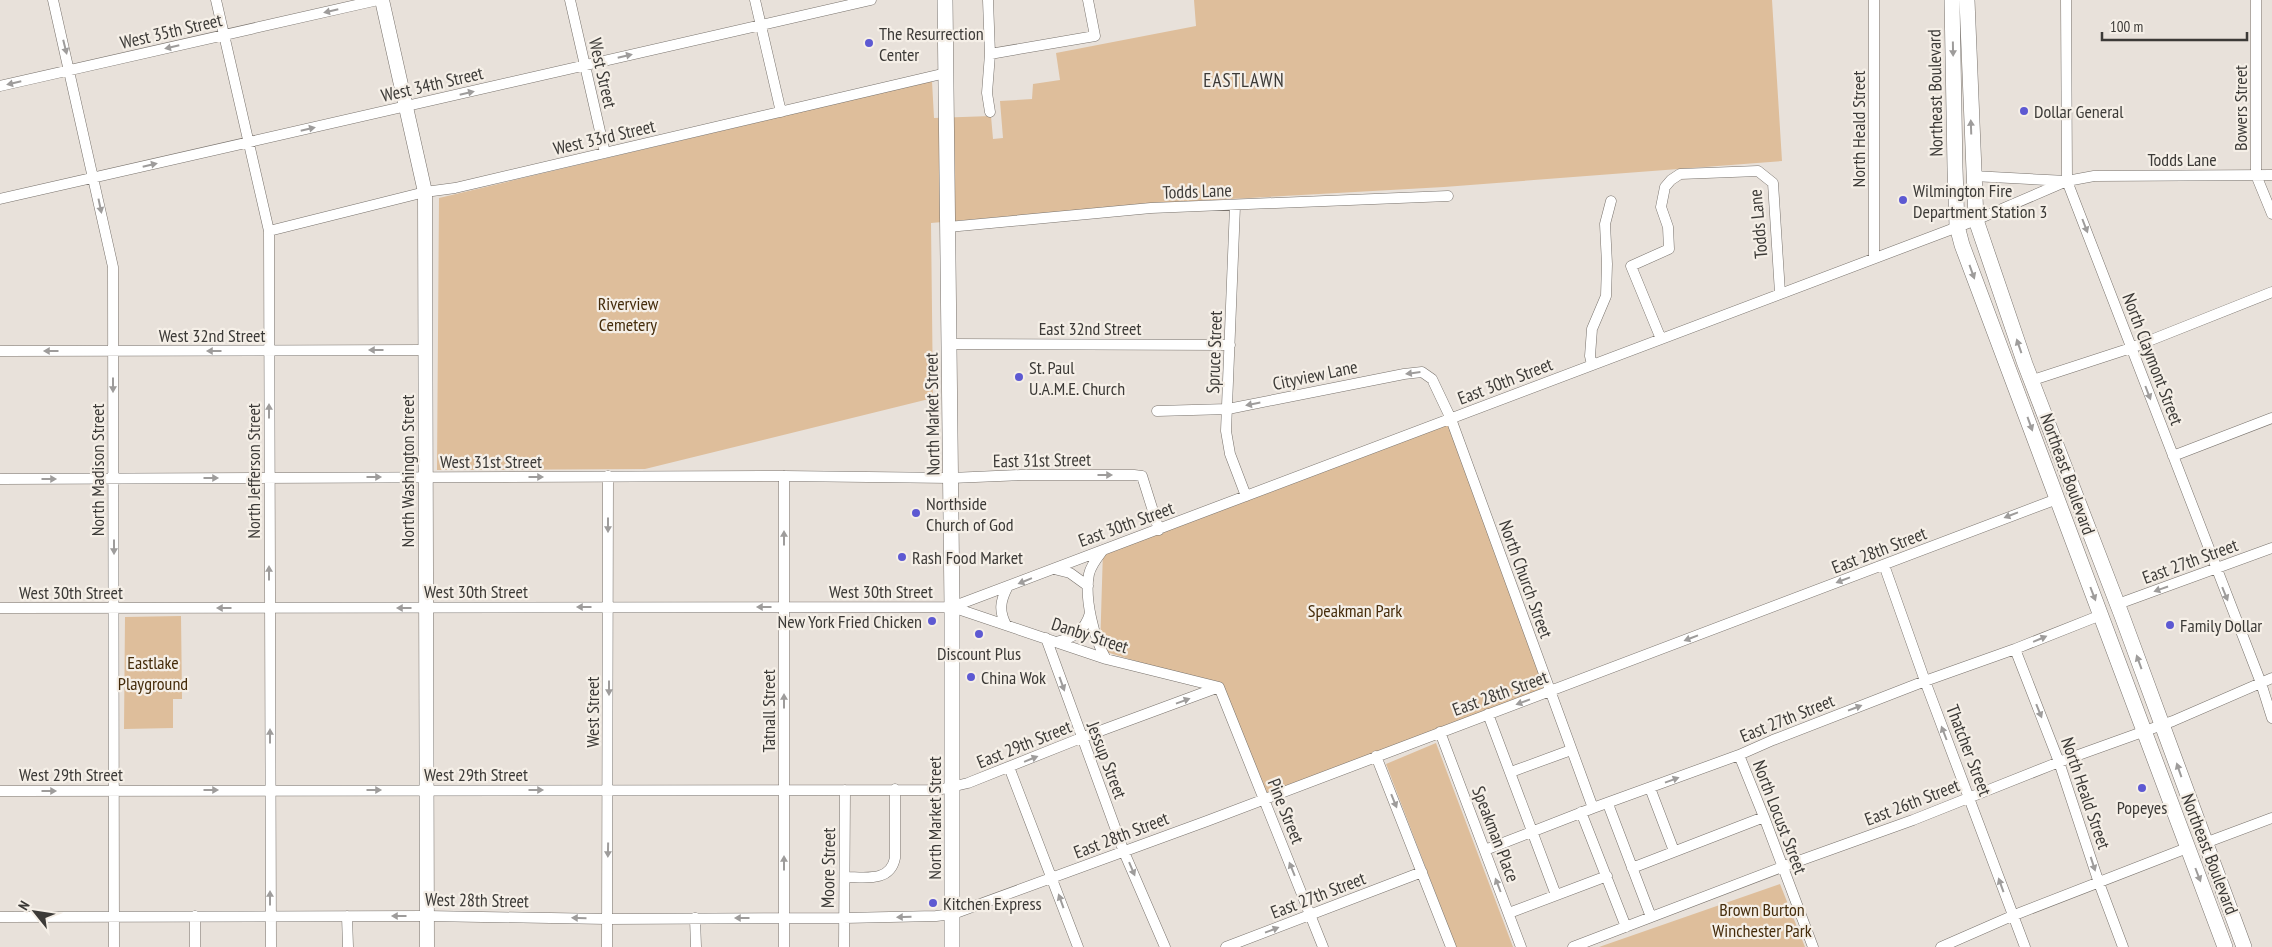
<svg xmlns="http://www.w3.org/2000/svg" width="2272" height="947" viewBox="0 0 2272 947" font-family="'PT Sans Narrow',sans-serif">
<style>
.green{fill:#debe9b}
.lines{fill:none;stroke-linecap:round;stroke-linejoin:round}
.street-casing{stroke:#78726c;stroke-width:11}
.secondary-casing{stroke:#78726c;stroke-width:15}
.primary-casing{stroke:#78726c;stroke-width:16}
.street{stroke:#fff;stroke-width:10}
.secondary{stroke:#fff;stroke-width:14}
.primary{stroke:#fff;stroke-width:15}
.oneway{fill:#9e9c9b}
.poi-dot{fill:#5d59d2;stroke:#f5efe7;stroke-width:2}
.labels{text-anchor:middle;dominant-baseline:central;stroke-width:4.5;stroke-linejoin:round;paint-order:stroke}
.street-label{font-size:18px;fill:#3c3a37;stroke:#f5efe7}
.poi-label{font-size:18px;fill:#3c3a37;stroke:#f5efe7;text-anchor:start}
.park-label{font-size:18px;fill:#452c0b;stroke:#f5efe7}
.neighbourhood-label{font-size:19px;letter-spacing:1px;fill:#3c3a37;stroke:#f5efe7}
</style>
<rect width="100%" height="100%" fill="#e8e1da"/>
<path class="green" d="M1194,0H1772L1782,161L1444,187L1176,202L931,223L933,398L645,469L437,470L439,198L932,81L934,118L991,116L993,139L1003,138L1000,101L1032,99L1033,84L1060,80L1056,53L1196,26Z
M1451,419L1549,692L1264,799L1219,687L1100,650L1103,550Z
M181,616L182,699H173V728L124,729L125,617Z
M1436,743L1513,947H1456L1386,764Z
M1780,884L1805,947H1599Z"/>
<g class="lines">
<defs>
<path id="street" d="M53,0L113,267L114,947
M216,0L269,231L271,947
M570,0L605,153
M755,0L781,112
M988,0L990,54L987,93L990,112
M2066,0L2067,181L2261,683L2272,718
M2256,0V175L2272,214
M990,54L1095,36L1088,0
M0,86L378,0
M1973,176L2067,181L2094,176L2272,175
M0,199L871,0
M1235,206L1226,431L1230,454L1246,496
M948,227L1151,208L1448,196
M269,231L425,192L455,188L946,73
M1874,257V0
M1661,339L1631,266L1669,249L1668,227L1661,207L1665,187L1671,180L1680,174L1758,171L1773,183L1780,293
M949,344L1230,345
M0,351L425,350
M1592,365L1590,356L1592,329L1606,296L1607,264L1605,224L1611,201
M2033,380L2131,348L2272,292
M1157,411L1228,409L1404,374L1422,372L1432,379L1451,419L1593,808
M2173,456L2272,418
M0,479L784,476L951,478L1021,475H1134L1142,476L1159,530
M1103,550C1097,558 1091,565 1089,574C1084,598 1094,639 1106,659
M1884,565L1925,681L2025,947
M1054,569L1070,573L1088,586
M2118,604L2272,548
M952,607L1976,220L2067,181
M0,608L952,607L1106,659L1219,687
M1006,625C999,611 1000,602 1007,588
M1046,638L1124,852L1165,947
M1056,642C1073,638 1085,631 1090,613
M2015,649L2059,762L2099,883L2123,947
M1219,687L1323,947
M1488,714L1556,895
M1440,732L1521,947
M1739,755L1764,817L1813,947
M1376,756L1451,947
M1009,767L1078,947
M1511,772L1571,750
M1650,788L1674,851
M0,791L938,790L968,783L1081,738L1219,687
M1608,804L1651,917
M1581,812L1626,927
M2205,843L2272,818
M1485,850L1593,808L1739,755L1773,740L1925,681L2015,649L2101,615
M1632,868L1764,817
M845,877C864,877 890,883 895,858V789
M1509,913L1607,876
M347,916L348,947
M0,917L427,916L607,919L844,918L936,916L953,914L1207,821L2057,499
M695,918L696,947
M195,947V916
M607,947L608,476
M784,947V476
M844,947L845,790
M1226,947L1422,872
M1573,947L1782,867L1913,820L2059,762L2173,721L2272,678
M1941,947L2012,916L2187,848"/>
<path id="secondary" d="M382,0L425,192L427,947"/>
<path id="primary" d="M945,0L952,607V947
M1952,0L1955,168L1957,226L1962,245L2225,947
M1967,0L1976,220L2025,364L2122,616L2244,947"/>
</defs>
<use href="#street" class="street-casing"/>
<use href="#secondary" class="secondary-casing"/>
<use href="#primary" class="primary-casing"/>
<use href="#street" class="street"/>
<use href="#secondary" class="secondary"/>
<use href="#primary" class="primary"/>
</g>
<defs><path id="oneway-solid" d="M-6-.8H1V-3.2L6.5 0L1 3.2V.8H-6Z" transform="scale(1.25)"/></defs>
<g class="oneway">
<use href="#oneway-solid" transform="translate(331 11) rotate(167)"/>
<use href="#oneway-solid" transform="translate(65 47) rotate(76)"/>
<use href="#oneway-solid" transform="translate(172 47) rotate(167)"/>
<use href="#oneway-solid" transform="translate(1953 49) rotate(89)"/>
<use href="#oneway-solid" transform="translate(625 56) rotate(-13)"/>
<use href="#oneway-solid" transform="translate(14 83) rotate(167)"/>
<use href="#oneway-solid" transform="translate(467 93) rotate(-13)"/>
<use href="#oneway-solid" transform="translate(1971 127) rotate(-92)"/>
<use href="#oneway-solid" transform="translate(308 129) rotate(-13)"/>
<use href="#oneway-solid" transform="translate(150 165) rotate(-13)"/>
<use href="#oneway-solid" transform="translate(100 206) rotate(78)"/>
<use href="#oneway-solid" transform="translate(2085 226) rotate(69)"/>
<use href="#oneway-solid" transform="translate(1972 272) rotate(70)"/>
<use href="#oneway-solid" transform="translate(2019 346) rotate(-109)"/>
<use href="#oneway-solid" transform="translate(376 350) rotate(180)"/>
<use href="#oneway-solid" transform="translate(51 351) rotate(180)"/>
<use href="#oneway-solid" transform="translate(214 351) rotate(180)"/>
<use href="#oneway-solid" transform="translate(1413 373) rotate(173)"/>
<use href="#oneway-solid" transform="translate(113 385) rotate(90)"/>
<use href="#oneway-solid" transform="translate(2148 393) rotate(69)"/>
<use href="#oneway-solid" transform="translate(1253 404) rotate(169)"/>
<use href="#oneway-solid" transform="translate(269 411) rotate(-90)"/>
<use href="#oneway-solid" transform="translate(2030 424) rotate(70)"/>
<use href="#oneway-solid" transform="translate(1105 475)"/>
<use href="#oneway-solid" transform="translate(374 477)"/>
<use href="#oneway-solid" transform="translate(536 477)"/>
<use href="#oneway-solid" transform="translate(211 478)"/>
<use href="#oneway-solid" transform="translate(49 479)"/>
<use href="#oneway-solid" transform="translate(2011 515) rotate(159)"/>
<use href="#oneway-solid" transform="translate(608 525) rotate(90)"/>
<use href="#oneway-solid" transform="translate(784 538) rotate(-90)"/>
<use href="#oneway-solid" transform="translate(114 547) rotate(90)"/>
<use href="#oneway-solid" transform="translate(269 573) rotate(-90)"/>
<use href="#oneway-solid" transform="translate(1843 580) rotate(159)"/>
<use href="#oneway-solid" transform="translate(1025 581) rotate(158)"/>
<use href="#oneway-solid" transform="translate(2161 589) rotate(161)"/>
<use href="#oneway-solid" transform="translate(2093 594) rotate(69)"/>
<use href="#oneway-solid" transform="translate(2225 594) rotate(68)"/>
<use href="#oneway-solid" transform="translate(584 607) rotate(180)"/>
<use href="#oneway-solid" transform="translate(764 607) rotate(180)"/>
<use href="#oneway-solid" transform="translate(224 608) rotate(180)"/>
<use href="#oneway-solid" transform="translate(404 608) rotate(180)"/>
<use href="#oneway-solid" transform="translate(1691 638) rotate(159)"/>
<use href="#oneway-solid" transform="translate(2040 639) rotate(-23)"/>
<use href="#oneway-solid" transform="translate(2139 662) rotate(-110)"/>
<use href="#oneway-solid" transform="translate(1062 684) rotate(70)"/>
<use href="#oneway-solid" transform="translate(609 688) rotate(90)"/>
<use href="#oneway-solid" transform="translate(784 701) rotate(-90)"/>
<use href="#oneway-solid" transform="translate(1183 701) rotate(-20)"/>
<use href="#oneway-solid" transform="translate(1523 702) rotate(160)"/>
<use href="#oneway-solid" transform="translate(1855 708) rotate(-21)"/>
<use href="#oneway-solid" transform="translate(2039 711) rotate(68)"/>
<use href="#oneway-solid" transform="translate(1944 733) rotate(-111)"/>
<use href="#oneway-solid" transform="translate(270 736) rotate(-90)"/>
<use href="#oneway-solid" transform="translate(1031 759) rotate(-22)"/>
<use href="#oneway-solid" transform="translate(2179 770) rotate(-109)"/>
<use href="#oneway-solid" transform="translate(1672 780) rotate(-20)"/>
<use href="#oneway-solid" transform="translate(211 790)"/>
<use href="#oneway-solid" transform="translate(374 790)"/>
<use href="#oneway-solid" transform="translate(536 790)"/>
<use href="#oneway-solid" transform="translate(49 791)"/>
<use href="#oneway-solid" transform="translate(1394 801) rotate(68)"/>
<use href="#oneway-solid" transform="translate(608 850) rotate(91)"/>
<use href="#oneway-solid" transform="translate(784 863) rotate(-90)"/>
<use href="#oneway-solid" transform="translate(2093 864) rotate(72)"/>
<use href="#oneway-solid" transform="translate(1132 869) rotate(67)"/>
<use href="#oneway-solid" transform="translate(1292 869) rotate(-112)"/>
<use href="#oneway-solid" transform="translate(2198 875) rotate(69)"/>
<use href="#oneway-solid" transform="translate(1498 885) rotate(-111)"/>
<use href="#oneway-solid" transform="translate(2001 885) rotate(-110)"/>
<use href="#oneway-solid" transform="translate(270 898) rotate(-90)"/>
<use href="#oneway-solid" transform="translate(1061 901) rotate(-110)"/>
<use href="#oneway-solid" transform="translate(399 916) rotate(180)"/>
<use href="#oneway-solid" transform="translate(904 917) rotate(179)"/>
<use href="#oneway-solid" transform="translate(579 918) rotate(-179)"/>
<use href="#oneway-solid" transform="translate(742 918) rotate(180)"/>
<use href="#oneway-solid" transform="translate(1272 930) rotate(-21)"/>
</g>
<g class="poi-dot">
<circle cx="869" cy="43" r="5"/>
<circle cx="2024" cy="111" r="5"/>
<circle cx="1903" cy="200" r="5"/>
<circle cx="1019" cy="377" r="5"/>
<circle cx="916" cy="513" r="5"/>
<circle cx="902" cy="557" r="5"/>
<circle cx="932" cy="621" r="5"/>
<circle cx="2170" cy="625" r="5"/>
<circle cx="979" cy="634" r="5"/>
<circle cx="971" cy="677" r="5"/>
<circle cx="2142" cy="788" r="5"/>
<circle cx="933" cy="903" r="5"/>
</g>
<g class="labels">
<g class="street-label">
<text transform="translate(171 31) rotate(-13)">West 35th Street</text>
<text transform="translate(603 73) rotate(77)">West Street</text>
<text transform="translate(432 84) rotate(-13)">West 34th Street</text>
<text transform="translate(1935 93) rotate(-91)">Northeast Boulevard</text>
<text transform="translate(2240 108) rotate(-90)">Bowers Street</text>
<text transform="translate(1858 129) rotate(-90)">North Heald Street</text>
<text transform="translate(604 137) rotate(-13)">West 33rd Street</text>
<text x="2182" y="159">Todds Lane</text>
<text transform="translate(1197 191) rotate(-2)">Todds Lane</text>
<text transform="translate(1758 224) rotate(-95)">Todds Lane</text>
<text x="1090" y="328">East 32nd Street</text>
<text x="212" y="335">West 32nd Street</text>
<text transform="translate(1214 352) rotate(-88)">Spruce Street</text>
<text transform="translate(2153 359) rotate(69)">North Claymont Street</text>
<text transform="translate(1315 375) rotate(-12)">Cityview Lane</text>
<text transform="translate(1505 381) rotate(-21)">East 30th Street</text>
<text transform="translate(932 414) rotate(-91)">North Market Street</text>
<text transform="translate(1042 460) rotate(-1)">East 31st Street</text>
<text x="491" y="461">West 31st Street</text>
<text transform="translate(97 470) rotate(-90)">North Madison Street</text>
<text transform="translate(253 471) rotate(-90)">North Jefferson Street</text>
<text transform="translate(407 471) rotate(-90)">North Washington Street</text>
<text transform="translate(2068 474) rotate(70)">Northeast Boulevard</text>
<text transform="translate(1126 524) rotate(-20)">East 30th Street</text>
<text transform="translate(1879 550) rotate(-21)">East 28th Street</text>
<text transform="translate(2190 561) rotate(-20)">East 27th Street</text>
<text transform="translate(1526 579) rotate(70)">North Church Street</text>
<text x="476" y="591">West 30th Street</text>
<text x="881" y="591">West 30th Street</text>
<text x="71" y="592">West 30th Street</text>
<text transform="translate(1090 635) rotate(18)">Danby Street</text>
<text transform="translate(1500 693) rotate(-20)">East 28th Street</text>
<text transform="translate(768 711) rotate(-90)">Tatnall Street</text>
<text transform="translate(592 712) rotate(-90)">West Street</text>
<text transform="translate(1787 718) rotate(-22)">East 27th Street</text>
<text transform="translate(1024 744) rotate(-22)">East 29th Street</text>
<text transform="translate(1969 750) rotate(69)">Thatcher Street</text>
<text transform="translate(1107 760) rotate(69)">Jessup Street</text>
<text x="71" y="774">West 29th Street</text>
<text x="476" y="774">West 29th Street</text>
<text transform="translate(2086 793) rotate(71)">North Heald Street</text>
<text transform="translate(1912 802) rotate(-21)">East 26th Street</text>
<text transform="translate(1286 811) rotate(68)">Pine Street</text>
<text transform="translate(1780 817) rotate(69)">North Locust Street</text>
<text transform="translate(934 818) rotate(-90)">North Market Street</text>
<text transform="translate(1496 834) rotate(69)">Speakman Place</text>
<text transform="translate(1121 835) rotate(-21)">East 28th Street</text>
<text transform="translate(2210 854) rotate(69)">Northeast Boulevard</text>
<text transform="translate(828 868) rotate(-89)">Moore Street</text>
<text transform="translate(1318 895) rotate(-21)">East 27th Street</text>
<text transform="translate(477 900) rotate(1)">West 28th Street</text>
</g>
<g class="poi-label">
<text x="879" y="33">The Resurrection<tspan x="879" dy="21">Center</tspan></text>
<text x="2034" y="111">Dollar General</text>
<text x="1913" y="190">Wilmington Fire<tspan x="1913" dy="21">Department Station 3</tspan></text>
<text x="1029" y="367">St. Paul<tspan x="1029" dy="21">U.A.M.E. Church</tspan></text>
<text x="926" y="503">Northside<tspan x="926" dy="21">Church of God</tspan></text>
<text x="912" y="557">Rash Food Market</text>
<text x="922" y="621" text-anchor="end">New York Fried Chicken</text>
<text x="2180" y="625">Family Dollar</text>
<text x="979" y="653" text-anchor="middle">Discount Plus</text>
<text x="981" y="677">China Wok</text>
<text x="2142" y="807" text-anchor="middle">Popeyes</text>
<text x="943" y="903">Kitchen Express</text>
</g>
<g class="park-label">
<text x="628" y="303">Riverview<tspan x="628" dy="21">Cemetery</tspan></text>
<text x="1355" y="610">Speakman Park</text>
<text x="153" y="662">Eastlake<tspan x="153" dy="21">Playground</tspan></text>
<text x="1762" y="909">Brown Burton<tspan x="1762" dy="21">Winchester Park</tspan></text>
</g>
<g class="neighbourhood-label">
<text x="1244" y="80">EASTLAWN</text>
</g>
</g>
<g transform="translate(35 912) rotate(300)" stroke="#f5efe7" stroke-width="4" paint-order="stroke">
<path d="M0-4L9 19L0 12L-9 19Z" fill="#3c3a37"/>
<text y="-8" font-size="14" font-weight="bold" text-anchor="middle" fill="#3c3a37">N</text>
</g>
<path d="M2102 32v8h145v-8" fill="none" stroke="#3c3a37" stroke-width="2.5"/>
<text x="2110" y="32" font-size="15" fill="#3c3a37" stroke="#f5efe7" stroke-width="4" paint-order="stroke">100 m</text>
</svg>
